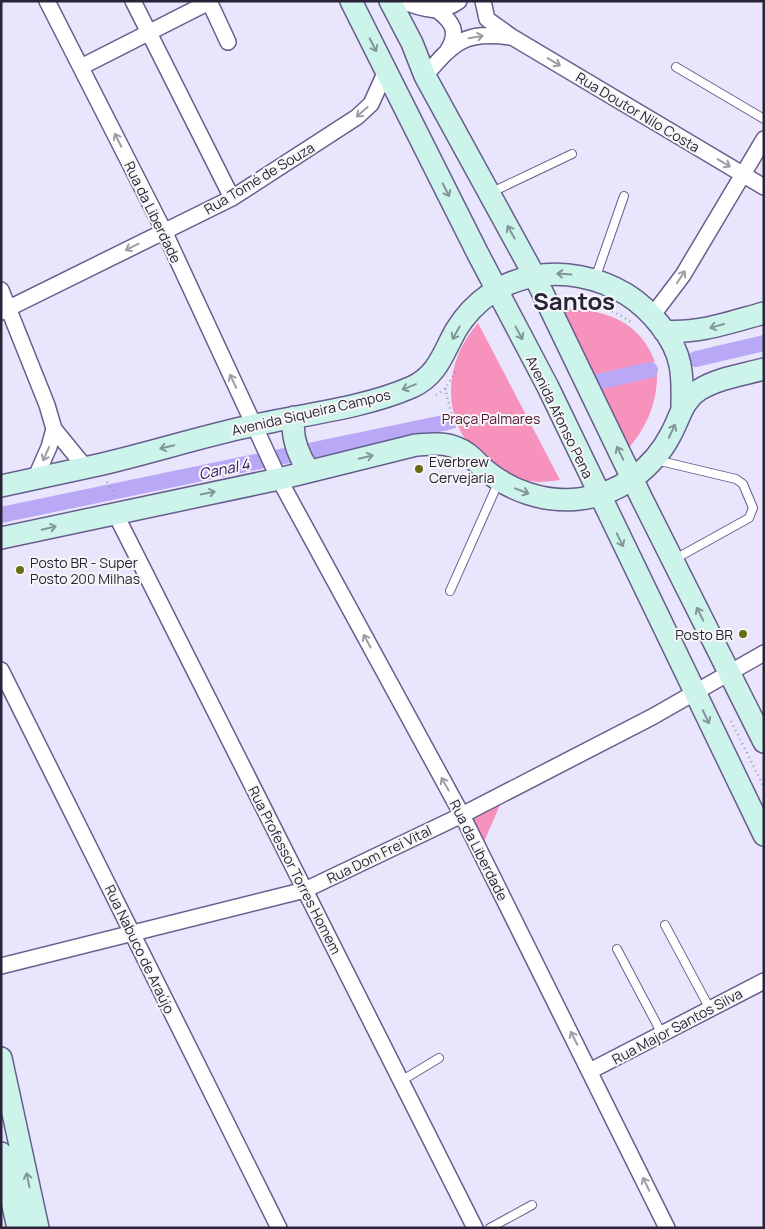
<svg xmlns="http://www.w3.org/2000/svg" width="765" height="1229" viewBox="0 0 765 1229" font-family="Manrope,sans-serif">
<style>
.green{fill:#f792bd}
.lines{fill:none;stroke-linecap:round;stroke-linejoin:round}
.canal{stroke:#b9a8f6;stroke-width:16}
.service-casing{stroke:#685e8e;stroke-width:10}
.minor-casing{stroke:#685e8e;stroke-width:18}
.secondary-casing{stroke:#685e8e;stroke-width:24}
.path{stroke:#9d98af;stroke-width:2.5;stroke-dasharray:1 4;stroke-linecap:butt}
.service{stroke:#fff;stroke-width:8}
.minor{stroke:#fff;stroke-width:15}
.secondary{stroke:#ccf4ea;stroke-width:21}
.oneway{stroke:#9e9ca5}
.oneway2{stroke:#82969a}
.poi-dot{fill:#676d12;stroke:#f6f6f6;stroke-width:2}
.labels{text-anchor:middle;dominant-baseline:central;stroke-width:4;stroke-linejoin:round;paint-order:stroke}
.street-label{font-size:14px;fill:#282338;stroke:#f6f6f6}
.park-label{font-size:14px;fill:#541434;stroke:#f6f6f6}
.poi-label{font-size:14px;fill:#282338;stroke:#f6f6f6;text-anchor:start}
.water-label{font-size:15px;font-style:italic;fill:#300f64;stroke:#f6f6f6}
.town-label{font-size:24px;font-weight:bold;fill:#282338;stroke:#f6f6f6}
</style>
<rect width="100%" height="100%" fill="#e9e5fc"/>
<path class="green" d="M567,309C608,310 640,322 655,362L590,377L556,312Z
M478,323L560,480C553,481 545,482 537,482C519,481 506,473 492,463C485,458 476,453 471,447C440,409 447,358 478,323Z
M657,371C658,403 646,430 624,453L593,386Z
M500,805L483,844L471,819Z"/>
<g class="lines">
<path class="canal" d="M696,359L764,343
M597,382L650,370
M1,515L448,422"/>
<defs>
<path id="service" d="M676,67L764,119
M490,193L572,154
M595,279L624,196
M656,460L736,479L743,484L753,508L749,518L675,559
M450,591L499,481
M665,925L710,1009
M617,949L662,1034
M401,1081L439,1058
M490,1228L532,1205"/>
<path id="minor" d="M47,1L164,231L279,479L462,815L667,1228
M133,1L232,198
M209,1L228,42
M402,1C422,9 440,15 459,1
M483,1L487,19L512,37L764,187
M437,10C453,22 459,32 448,50
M81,67L209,2
M425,76C454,42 464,31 510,37
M1,290L47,405L54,429L85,467
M1,312L232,198L357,117L371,104L386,71
M652,316L683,275L764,139
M35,479L49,447L54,429
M115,513L475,1228
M1,670L279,1228
M1,966L305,890L462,815L652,717L764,653
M590,1071L764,981"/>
<path id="secondary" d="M351,1L477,252L548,387L764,835
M390,1L412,43L425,76L534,275L642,499L764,742
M664,331C698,334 731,322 764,313
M294,417C291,436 298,455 309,471
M1,486C34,479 66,472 98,465C151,453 202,436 255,425C306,414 364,408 412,387C438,375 443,353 456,330C493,269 569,260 626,294C650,309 675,338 680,365C683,379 682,393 682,407
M1,538L279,479L416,445C429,444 445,442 457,448C469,452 475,461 484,469C510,491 545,503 579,499C618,495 653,469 671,434C680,418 682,401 699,390C718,378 742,375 764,369
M1,1058L38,1228
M1,1153L18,1228"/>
</defs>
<use href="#service" class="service-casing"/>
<use href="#minor" class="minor-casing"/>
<use href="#secondary" class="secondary-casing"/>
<path class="path" d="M568,306C592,301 612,309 631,322
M445,388L455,429
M436,395L445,389L456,371
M107,482L115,497
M731,721L764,787"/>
<use href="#service" class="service"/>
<use href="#minor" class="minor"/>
<use href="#secondary" class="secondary"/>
</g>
<defs><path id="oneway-shaft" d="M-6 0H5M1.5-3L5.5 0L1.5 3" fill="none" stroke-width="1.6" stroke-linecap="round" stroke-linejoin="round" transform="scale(1.25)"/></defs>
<g class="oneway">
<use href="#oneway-shaft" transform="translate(476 37) rotate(-10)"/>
<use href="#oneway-shaft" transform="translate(554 62) rotate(31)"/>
<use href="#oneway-shaft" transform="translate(362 112) rotate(139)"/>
<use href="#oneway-shaft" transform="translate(118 140) rotate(-117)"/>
<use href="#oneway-shaft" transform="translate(724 163) rotate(31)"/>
<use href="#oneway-shaft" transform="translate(132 247) rotate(154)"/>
<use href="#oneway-shaft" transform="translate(681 277) rotate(-57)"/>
<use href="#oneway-shaft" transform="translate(233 381) rotate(-115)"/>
<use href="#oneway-shaft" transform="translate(46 454) rotate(114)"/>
<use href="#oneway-shaft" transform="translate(367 641) rotate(-119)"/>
<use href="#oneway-shaft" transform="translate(445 784) rotate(-119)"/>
<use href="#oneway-shaft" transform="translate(574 1038) rotate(-117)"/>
<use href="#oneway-shaft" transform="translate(646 1184) rotate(-116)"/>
</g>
<g class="oneway2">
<use href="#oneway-shaft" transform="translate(373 45) rotate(63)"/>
<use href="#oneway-shaft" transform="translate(446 190) rotate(63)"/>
<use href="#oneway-shaft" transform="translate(511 232) rotate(-119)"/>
<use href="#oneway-shaft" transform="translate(564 274) rotate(-176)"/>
<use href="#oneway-shaft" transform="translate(717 326) rotate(165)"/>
<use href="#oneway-shaft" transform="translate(456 333) rotate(119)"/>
<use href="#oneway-shaft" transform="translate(519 333) rotate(62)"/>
<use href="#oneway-shaft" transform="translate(409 387) rotate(158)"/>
<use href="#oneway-shaft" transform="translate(672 431) rotate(-65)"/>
<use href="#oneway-shaft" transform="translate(167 447) rotate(166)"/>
<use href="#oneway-shaft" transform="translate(620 453) rotate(-116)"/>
<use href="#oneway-shaft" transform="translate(366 457) rotate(-14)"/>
<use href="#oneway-shaft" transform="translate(522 491) rotate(21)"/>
<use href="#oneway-shaft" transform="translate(208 493) rotate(-12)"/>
<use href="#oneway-shaft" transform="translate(49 528) rotate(-13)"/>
<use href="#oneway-shaft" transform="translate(620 540) rotate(64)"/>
<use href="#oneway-shaft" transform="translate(700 614) rotate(-117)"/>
<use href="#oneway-shaft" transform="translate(706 717) rotate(64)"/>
<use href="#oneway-shaft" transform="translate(28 1180) rotate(-102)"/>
</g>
<g class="poi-dot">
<circle cx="419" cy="469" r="5"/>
<circle cx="20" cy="570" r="5"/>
<circle cx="743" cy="634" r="5"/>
</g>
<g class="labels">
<g class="street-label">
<text transform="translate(638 112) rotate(31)">Rua Doutor Nilo Costa</text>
<text transform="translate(259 178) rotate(-31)">Rua Tomé de Souza</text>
<text transform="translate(153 212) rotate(64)">Rua da Liberdade</text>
<text transform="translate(311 412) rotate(-13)">Avenida Siqueira Campos</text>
<text transform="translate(560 417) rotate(64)">Avenida Afonso Pena</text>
<text transform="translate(479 850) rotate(63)">Rua da Liberdade</text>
<text transform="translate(379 854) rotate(-26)">Rua Dom Frei Vital</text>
<text transform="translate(295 870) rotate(63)">Rua Professor Torres Homem</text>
<text transform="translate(140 949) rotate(64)">Rua Nabuco de Araújo</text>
<text transform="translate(677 1026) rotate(-28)">Rua Major Santos Silva</text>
</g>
<g class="park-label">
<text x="491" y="418">Praça Palmares</text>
</g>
<g class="poi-label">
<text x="429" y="461">Everbrew<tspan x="429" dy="16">Cervejaria</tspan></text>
<text x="30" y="562">Posto BR - Super<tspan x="30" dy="16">Posto 200 Milhas</tspan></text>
<text x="733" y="634" text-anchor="end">Posto BR</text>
</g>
<g class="water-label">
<text transform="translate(224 469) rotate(-12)">Canal 4</text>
</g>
<g class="town-label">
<text x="574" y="300">Santos</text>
</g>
</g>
<rect width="765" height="1229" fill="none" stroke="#282338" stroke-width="5"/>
</svg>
